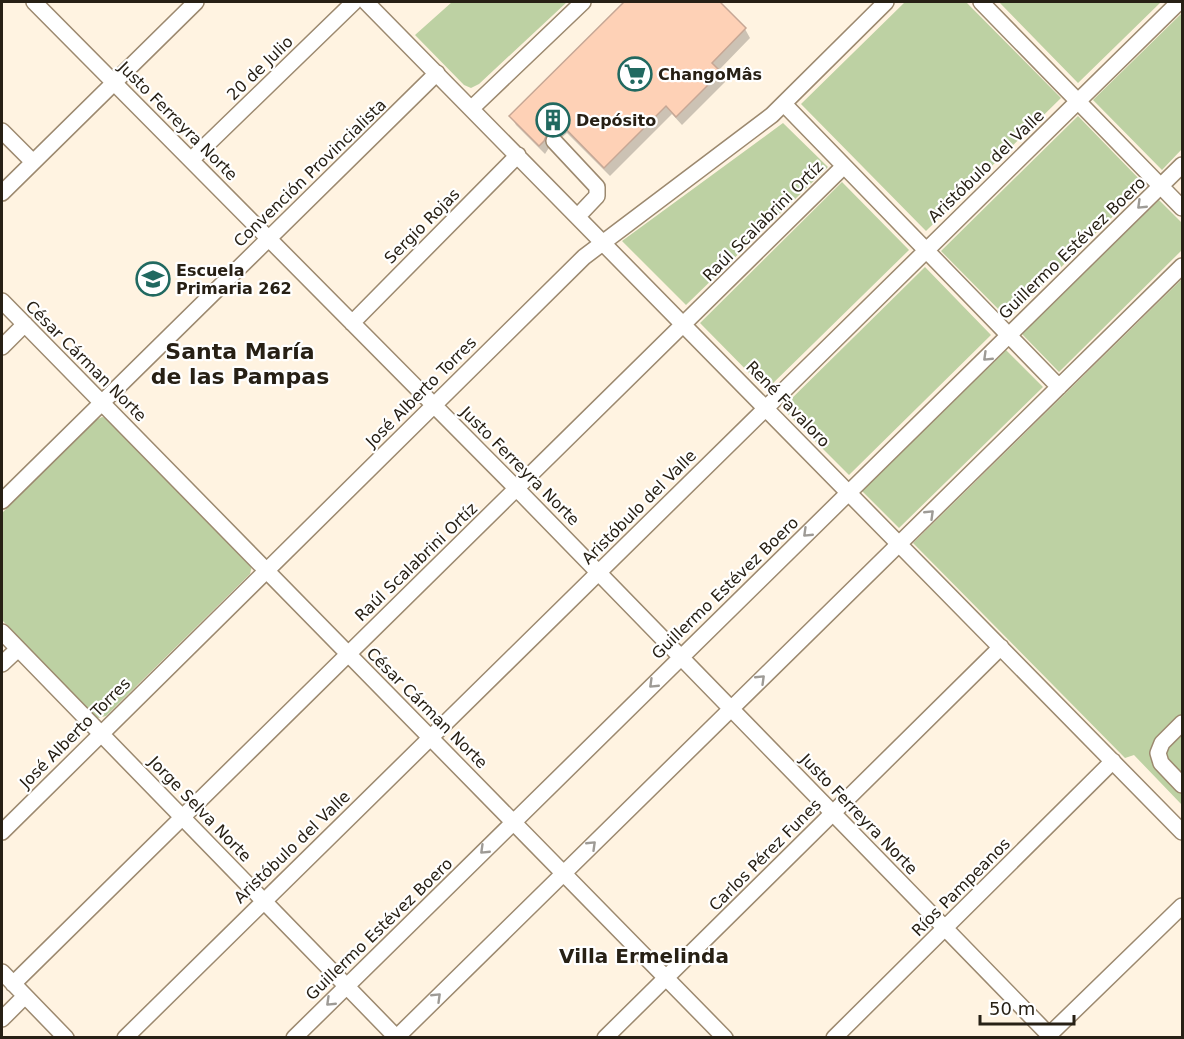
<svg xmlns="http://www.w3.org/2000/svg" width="1184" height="1039" viewBox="0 0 1184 1039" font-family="'DejaVu Sans',sans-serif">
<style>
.green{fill:#bdd1a3}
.shadow{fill:#0003}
.building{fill:#fed1b6;stroke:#c6a795;stroke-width:1.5}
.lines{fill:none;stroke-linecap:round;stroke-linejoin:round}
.minor-casing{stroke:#9c896f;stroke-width:18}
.minor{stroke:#fff;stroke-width:15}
.oneway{stroke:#9e9b96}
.labels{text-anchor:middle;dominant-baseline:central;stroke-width:4.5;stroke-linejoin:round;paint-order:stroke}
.street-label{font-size:16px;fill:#272015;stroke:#fff}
.poi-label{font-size:16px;font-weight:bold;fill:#272015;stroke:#fff;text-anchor:start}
.quarter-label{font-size:20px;font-weight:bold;fill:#272015;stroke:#fff}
.district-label{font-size:22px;font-weight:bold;fill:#272015;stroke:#fff}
</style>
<rect width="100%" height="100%" fill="#fff3e1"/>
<path class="green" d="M452,2H567L479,84L471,88L464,85L415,35Z
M905,2H966L1061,98L926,231L801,104Z
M999,2H1161L1078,83Z
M1182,13V149L1162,170L1093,100Z
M1078,116L1145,185L1008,319L941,251Z
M783,123L828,167L686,305L622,241Z
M842,182L909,250L766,390L700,323Z
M1159,200L1182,223V250L1059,372L1022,334Z
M925,267L991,335L849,475L782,408Z
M1182,279V805L1134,755L1125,758L913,543Z
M1006,350L1043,387L899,528L862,491Z
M102,417L107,418L252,566L250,574L106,716L98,718L94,716L2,620V513L96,420Z"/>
<path class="shadow" d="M626,2H718L745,29L750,38L718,71L725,82L682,125L672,114L610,176L567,133L559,140L552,143L545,154L516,125L511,116Z"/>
<path class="building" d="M624,2H720L746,28L712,63L721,72L676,117L666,106L604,168L561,124L554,132L547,134L544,141L539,146L509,116Z"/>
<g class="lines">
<defs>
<path id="minor" d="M34,2L517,489L1052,1038
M366,2L1182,832
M981,2L1182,208
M784,104L1059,387
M472,108L583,2
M2,131L33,162
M554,141L597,187V196L578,216
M191,160L354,2
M2,193L196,2
M2,301L725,1038
M352,323L518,155
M2,347L25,324
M2,501L437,73
M2,632L397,1038
M2,664L18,649
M1182,723L1162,743L1158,753L1161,763L1182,785
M2,832L584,257L772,115L886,2
M2,972L66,1038
M13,984L844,166
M2,1019L25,996
M125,1038L1179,2
M294,1038L1182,165
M396,1038L1182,266
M605,1038L1001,647
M834,1038L1113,761
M1046,1038L1182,906"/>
</defs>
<use href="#minor" class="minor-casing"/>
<use href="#minor" class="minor"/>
</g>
<defs><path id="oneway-chevron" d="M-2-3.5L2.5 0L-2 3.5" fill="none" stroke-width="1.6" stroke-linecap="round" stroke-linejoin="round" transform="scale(1.5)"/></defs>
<g class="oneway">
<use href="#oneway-chevron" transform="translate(1141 205) rotate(136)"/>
<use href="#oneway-chevron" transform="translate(987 357) rotate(136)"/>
<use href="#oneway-chevron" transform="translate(930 514) rotate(-44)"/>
<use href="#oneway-chevron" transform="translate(807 533) rotate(136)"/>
<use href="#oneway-chevron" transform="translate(761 679) rotate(-44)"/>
<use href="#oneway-chevron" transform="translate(653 684) rotate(136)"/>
<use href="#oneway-chevron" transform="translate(592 845) rotate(-44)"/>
<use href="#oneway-chevron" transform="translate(484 850) rotate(136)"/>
<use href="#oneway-chevron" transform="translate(437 997) rotate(-44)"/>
<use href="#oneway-chevron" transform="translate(330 1002) rotate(136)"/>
</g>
<defs>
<symbol id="supermarket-ring" viewBox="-11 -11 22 22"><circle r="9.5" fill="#fff" stroke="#216960" stroke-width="1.5"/><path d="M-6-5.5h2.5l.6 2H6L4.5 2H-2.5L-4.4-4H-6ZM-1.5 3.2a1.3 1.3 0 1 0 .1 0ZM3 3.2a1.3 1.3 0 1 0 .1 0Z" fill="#216960"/></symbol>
<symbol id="building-ring" viewBox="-11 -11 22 22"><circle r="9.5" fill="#fff" stroke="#216960" stroke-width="1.5"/><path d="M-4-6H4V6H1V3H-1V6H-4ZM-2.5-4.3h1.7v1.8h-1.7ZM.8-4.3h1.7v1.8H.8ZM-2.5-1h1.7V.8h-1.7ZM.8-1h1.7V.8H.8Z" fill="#216960"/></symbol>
<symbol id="school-ring" viewBox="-11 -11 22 22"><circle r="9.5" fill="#fff" stroke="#216960" stroke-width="1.5"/><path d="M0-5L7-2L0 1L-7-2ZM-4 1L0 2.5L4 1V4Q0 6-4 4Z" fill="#216960"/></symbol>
</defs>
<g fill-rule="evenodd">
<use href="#supermarket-ring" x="616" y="55" width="38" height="38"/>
<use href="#building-ring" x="534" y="101" width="38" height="38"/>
<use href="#school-ring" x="134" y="260" width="38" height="38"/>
</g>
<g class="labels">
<g class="street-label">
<text transform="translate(260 68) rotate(-44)">20 de Julio</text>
<text transform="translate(178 121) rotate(45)">Justo Ferreyra Norte</text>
<text transform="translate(986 166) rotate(-44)">Aristóbulo del Valle</text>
<text transform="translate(310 173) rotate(-44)">Convención Provincialista</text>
<text transform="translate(763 221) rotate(-45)">Raúl Scalabrini Ortíz</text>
<text transform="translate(422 226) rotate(-45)">Sergio Rojas</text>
<text transform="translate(1072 248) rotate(-44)">Guillermo Estévez Boero</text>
<text transform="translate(86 361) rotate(45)">César Cárman Norte</text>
<text transform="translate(421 392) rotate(-45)">José Alberto Torres</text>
<text transform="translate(788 404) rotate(46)">René Favaloro</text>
<text transform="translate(520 466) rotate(45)">Justo Ferreyra Norte</text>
<text transform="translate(639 507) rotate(-45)">Aristóbulo del Valle</text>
<text transform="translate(416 562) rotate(-44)">Raúl Scalabrini Ortíz</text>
<text transform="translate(725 588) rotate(-44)">Guillermo Estévez Boero</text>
<text transform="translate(427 708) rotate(45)">César Cárman Norte</text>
<text transform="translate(75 733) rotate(-45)">José Alberto Torres</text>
<text transform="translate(200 809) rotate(46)">Jorge Selva Norte</text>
<text transform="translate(859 814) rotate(46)">Justo Ferreyra Norte</text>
<text transform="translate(292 847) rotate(-44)">Aristóbulo del Valle</text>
<text transform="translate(765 855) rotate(-45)">Carlos Pérez Funes</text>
<text transform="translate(961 887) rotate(-45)">Ríos Pampeanos</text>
<text transform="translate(379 929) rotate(-44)">Guillermo Estévez Boero</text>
</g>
<g class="poi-label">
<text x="658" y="74">ChangoMâs</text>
<text x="576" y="120">Depósito</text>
<text x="176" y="270">Escuela<tspan x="176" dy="18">Primaria 262</tspan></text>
</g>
<g class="quarter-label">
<text x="644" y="956">Villa Ermelinda</text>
</g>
<g class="district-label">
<text x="240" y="351">Santa María<tspan x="240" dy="25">de las Pampas</tspan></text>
</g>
</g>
<rect width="1184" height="1039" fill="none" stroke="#272015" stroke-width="6"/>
<path d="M980 1015v9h94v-9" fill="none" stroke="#272015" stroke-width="3"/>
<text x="989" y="1015" font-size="18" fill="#272015" stroke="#ffffff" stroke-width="4.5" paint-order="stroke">50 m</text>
</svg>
